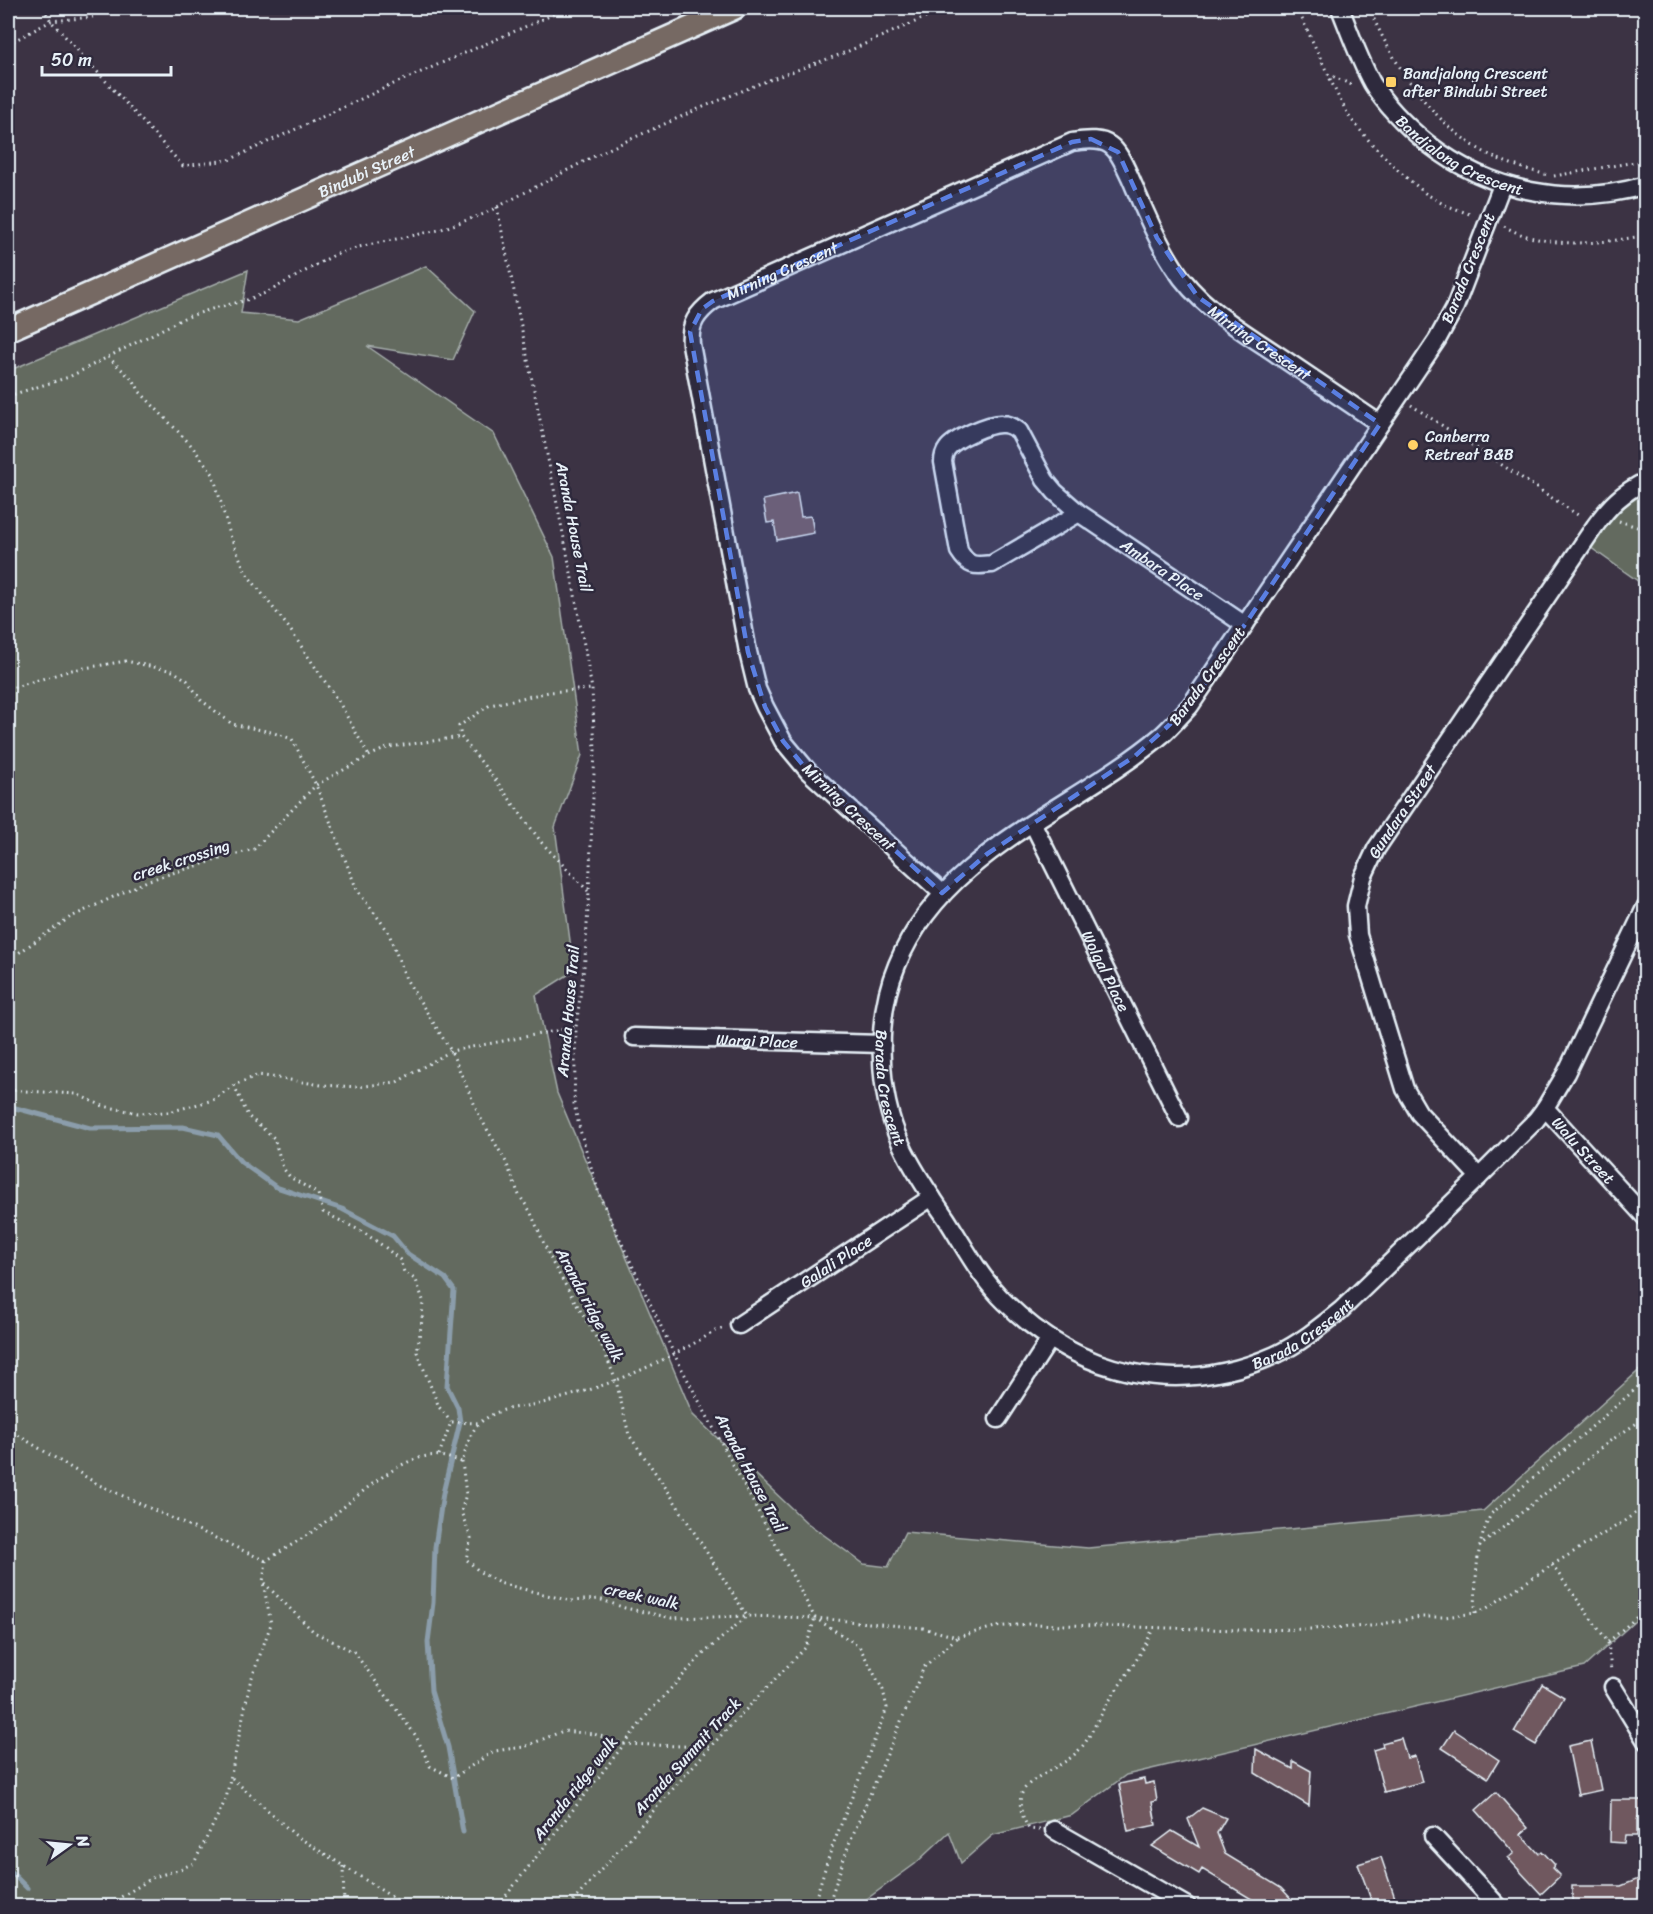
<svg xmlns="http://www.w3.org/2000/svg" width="1653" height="1914" viewBox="0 0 1653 1914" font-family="Sriracha,sans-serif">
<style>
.green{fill:#636b5f;stroke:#a6aeac;stroke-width:1.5}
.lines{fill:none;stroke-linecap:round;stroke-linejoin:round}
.stream{stroke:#8b9dab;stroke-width:5}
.building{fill:#6f595e;stroke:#e8f1f8;stroke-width:1.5}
.minor-casing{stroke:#e8f1f8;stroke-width:21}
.major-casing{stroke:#e8f1f8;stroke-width:26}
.path{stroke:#e8f1f8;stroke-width:3;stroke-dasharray:1.5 4.5;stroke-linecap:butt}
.minor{stroke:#2f2a3d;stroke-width:16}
.major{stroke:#766964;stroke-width:21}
.marked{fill:#5a7fe2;fill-opacity:0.2;stroke:#5a7fe2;stroke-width:4.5;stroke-dasharray:12 8;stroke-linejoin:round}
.poi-dot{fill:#ffd166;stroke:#2f2a3d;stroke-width:2}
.labels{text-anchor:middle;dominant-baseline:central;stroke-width:5;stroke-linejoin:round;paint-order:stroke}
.poi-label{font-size:16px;fill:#e8f1f8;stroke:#2f2a3d;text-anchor:start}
.street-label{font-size:16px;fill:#e8f1f8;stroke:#2f2a3d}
</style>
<rect width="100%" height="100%" fill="#3c3344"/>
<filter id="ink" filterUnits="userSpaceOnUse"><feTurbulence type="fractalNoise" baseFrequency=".0167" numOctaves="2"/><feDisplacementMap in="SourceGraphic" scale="12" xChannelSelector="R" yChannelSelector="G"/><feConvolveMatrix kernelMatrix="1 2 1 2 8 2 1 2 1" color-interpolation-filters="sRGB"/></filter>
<g filter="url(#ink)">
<path class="green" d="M426,266L475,311L453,360L367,346L494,434L554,557L582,755L555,827L574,971L536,995L557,1093L693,1415L806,1522L864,1564L888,1567L905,1532L1088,1548L1483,1511L1645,1365V1612L1584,1667L1126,1775L1072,1815L993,1835L961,1863L949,1832L915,1864L857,1906H8V371L248,270L241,313L299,319Z
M1645,493V586L1590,547C1608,523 1618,507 1645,493Z"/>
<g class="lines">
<path class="stream" d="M8,1106L90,1128L183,1127L218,1135L241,1162L276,1187L342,1209L393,1236L408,1254L445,1278L454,1290L447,1386L458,1408L460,1422L443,1493L435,1547L433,1603L428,1642L431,1691L448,1747L463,1832
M8,1869L27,1888"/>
</g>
<path class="building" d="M797,493L801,517L811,516L814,533L777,540L774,522L767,523L763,500Z
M1542,1684L1564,1697L1536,1745L1514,1732Z
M1454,1730L1499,1760L1488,1778L1442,1748Z
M1401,1738L1407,1758L1415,1756L1422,1782L1384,1792L1373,1750L1383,1747L1382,1743Z
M1591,1741L1601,1790L1578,1795L1568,1746Z
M1256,1749L1293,1769V1761L1311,1771L1309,1806L1255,1773Z
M1144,1779L1145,1784L1154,1782L1157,1801L1152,1802L1156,1825L1128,1831L1119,1784Z
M1496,1792L1528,1828L1521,1834L1539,1854L1542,1851L1555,1865L1552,1868L1560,1876L1541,1894L1508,1858L1514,1853L1476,1810Z
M1611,1800H1643V1817H1638L1637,1820V1836H1625L1624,1843L1610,1842Z
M1202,1808L1226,1818L1217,1833L1225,1854L1281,1888L1298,1906H1263L1202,1869L1199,1874L1152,1846L1172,1831L1199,1847L1188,1819Z
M1381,1857L1395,1898L1373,1905L1358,1864Z
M1646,1876V1906H1572V1886H1621Z"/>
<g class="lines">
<defs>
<g id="minor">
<path id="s1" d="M1340,8C1350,33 1359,59 1372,83C1386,106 1406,126 1427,143C1490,192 1569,208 1646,185"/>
<path id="s2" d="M1502,185L1455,307L1437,340L1190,706C1181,715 1172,726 1162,735C1073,810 944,850 897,965C875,1017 877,1093 901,1144C913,1170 930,1195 946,1218C964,1246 981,1279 1005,1302C1080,1376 1177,1398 1275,1355C1299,1344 1320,1327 1341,1310L1479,1177L1536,1120L1545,1108L1566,1073L1646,906"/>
<path id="s3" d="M1079,513L1055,492L1045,480L1019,431C1014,427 1008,424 1002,424C989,423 954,439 947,449C944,453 943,458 943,462L959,551C969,567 974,566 992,564L1079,513L1245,625"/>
<path id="s4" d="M1033,824L1179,1118"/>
<path id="s5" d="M942,893L808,771L783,741L765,707L757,689L748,652L691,344C689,324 697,313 713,301L1072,142C1110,136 1115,144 1130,177C1143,207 1156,239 1174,267C1198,306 1241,330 1278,355C1312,378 1346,401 1380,424"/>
<path id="s6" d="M634,1037L882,1044"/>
<path id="s7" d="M1545,1108L1646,1218"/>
<path id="s8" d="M1479,1177L1419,1113L1405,1089L1358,935L1356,906L1363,877L1376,849L1595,526C1610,505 1622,493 1646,481"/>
<path id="s9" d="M739,1325L932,1197"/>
<path d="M998,1419L1050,1339"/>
<path d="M1613,1687L1646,1741"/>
<path d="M1054,1830L1187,1906"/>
<path d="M1433,1836L1498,1906"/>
</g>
<g id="major">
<path id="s10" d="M8,330L735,8"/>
</g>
</defs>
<use href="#minor" class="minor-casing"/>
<use href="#major" class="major-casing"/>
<path class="path" d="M43,8L51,21L183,166L229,160L389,86L568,8
M1297,8L1338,96L1350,118L1371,143L1400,172L1425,193L1443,204L1472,215
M1369,8C1390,57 1423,110 1467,141C1491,159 1520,168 1548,175
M8,44L51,21L93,17
M1328,74L1354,86
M1554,176L1646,160
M497,207L571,573L592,689L595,750L589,891L585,959L576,1027L574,1104L580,1130L600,1197L675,1356L815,1618L859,1646L883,1690L887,1708L831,1850L813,1906
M1504,226C1544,250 1601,244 1646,235
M108,357L134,381L140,392L190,444L213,474L230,535L246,573L289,628L340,704L369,756
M8,396L69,377L184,318L218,307L244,301L268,292L334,255L359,247L439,230L484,214L604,151L696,110L761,83L844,53L947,8
M1411,405L1581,517
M1619,521L1637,527L1646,532
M8,689L72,670L126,661L173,671L187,680L201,700L232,724L271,732L292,739L316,785L357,890L388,931L406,979L451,1051L480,1117L506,1162L519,1195L530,1211L552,1262L605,1353L616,1381L629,1435L668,1491L747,1616L702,1655L650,1711L498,1906
M588,891L542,843L494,778L461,737L459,726L490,705L549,692L592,689
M1640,892L1646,880
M8,952L17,954L69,918L149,880L254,849L316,785L369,756L389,747L461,737
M234,1085L248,1116L274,1138L283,1168L290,1177L318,1194L323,1212L363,1232L386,1248L400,1260L404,1272L416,1280L423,1300L422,1320L417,1352L439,1407L451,1422
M8,1090L76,1094L103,1106L138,1113L169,1112L213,1100L234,1085L259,1075L321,1085L358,1087L397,1082L451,1051L576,1027
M452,1422L480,1423
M8,1429L99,1485L266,1561
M439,1455L451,1422
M462,1462L466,1494L461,1512L471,1538L466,1559L480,1572L499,1583L571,1601L599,1599L625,1608L672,1618L747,1616L815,1618L923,1628L957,1637L995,1627L1029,1624L1239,1630L1312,1629L1371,1626L1421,1617H1445L1475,1613L1487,1608L1552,1565L1623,1522L1646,1505
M1479,1547L1610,1441L1646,1417
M1552,1565L1608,1642L1611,1671
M264,1583L314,1632L354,1652L416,1736L430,1766L453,1778L494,1751L524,1747L563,1731L594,1734L624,1744L710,1747
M1475,1613C1476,1578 1475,1546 1491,1514L1646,1380
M1608,1642L1646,1609
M232,1778L295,1835L406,1906
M1040,1830L1029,1829C1022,1817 1015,1799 1026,1787C1040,1772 1062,1767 1076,1753C1089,1741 1092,1729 1101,1715C1117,1685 1141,1659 1153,1628
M343,1866L344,1906
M106,1906L154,1877L178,1870L194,1863L226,1799L250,1683L271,1624L263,1582L266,1561C284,1549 303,1539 320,1526C349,1505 402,1450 440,1456C448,1457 455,1460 462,1462C467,1448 469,1431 482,1421C501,1407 516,1408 538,1404C552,1401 566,1397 579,1393C629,1378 672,1357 717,1330L725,1328
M569,1906L710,1747L806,1647L815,1618
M828,1906L849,1844L924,1667L957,1637"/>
<use href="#minor" class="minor"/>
<use href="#major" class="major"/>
</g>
</g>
<path class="marked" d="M1091,139L1118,152L1157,238L1198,297L1380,424L1190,706L1135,756L987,854L942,893L808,771L783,741L765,707L748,652L690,332L702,309L713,301L1072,142Z"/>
<g class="poi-dot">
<rect x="1385" y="76" width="12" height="12" rx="3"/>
<circle cx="1413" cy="445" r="6"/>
</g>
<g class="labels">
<g class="poi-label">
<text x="1403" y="73">Bandjalong Crescent<tspan x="1403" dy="18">after Bindubi Street</tspan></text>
<text x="1425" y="436">Canberra<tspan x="1425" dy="18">Retreat B&amp;B</tspan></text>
</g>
<g class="street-label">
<text stroke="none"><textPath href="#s1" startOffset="198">Bandjalong Crescent</textPath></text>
<text stroke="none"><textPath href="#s10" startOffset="392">Bindubi Street</textPath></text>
<text transform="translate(1468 268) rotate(-68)">Barada Crescent</text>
<text stroke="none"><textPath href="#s5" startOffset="756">Mirning Crescent</textPath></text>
<text stroke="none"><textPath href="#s5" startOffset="1366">Mirning Crescent</textPath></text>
<text transform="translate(574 527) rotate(79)">Aranda House Trail</text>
<text stroke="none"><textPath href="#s3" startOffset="528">Ambara Place</textPath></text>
<text transform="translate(1207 676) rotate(-54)">Barada Crescent</text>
<text transform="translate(849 807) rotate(43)">Mirning Crescent</text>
<text stroke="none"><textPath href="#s8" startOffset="412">Gundara Street</textPath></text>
<text transform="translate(181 860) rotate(-18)">creek crossing</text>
<text stroke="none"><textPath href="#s4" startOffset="164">Wolgal Place</textPath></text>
<text transform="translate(568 1011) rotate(-85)">Aranda House Trail</text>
<text stroke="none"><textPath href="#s6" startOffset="123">Wargi Place</textPath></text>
<text stroke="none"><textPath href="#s2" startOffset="1132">Barada Crescent</textPath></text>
<text stroke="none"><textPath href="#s7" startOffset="57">Walu Street</textPath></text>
<text stroke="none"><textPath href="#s9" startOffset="116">Galali Place</textPath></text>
<text transform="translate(590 1305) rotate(62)">Aranda ridge walk</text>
<text stroke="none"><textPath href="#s2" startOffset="1708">Barada Crescent</textPath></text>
<text transform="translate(751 1473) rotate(62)">Aranda House Trail</text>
<text transform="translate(642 1596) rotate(12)">creek walk</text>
<text transform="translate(687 1756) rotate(-48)">Aranda Summit Track</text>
<text transform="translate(575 1788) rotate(-52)">Aranda ridge walk</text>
</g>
</g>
<rect width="1653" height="1914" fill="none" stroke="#2f2a3d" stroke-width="30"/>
<rect x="15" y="15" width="1623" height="1884" fill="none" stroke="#e8f1f8" stroke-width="2" filter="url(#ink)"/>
<g transform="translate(69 1845) rotate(75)" stroke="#2f2a3d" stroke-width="4.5" paint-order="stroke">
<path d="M0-4.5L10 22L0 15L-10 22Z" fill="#e8f1f8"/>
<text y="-9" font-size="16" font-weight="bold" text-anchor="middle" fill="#e8f1f8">N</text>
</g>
<path d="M42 66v9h129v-9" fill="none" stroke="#e8f1f8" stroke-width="3"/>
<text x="51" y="66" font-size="18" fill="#e8f1f8" stroke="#2f2a3d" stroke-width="4.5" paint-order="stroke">50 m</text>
</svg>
